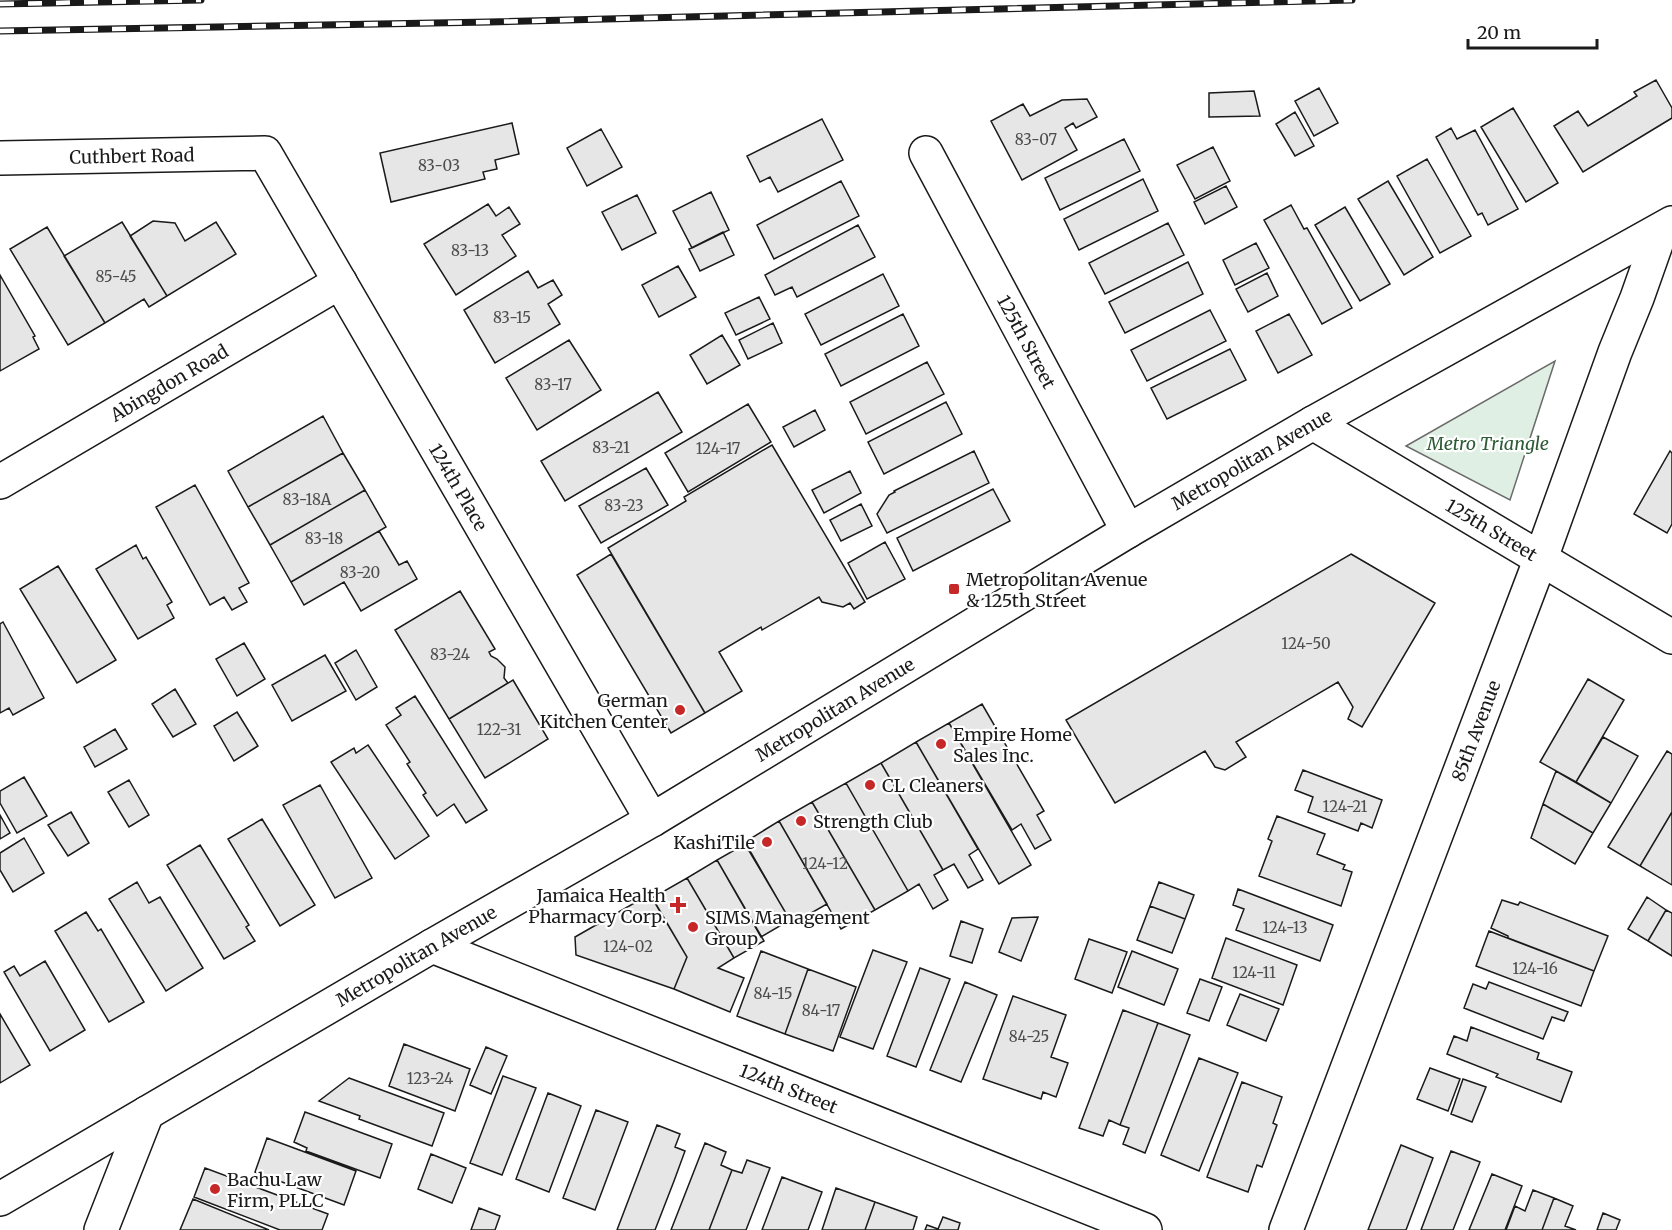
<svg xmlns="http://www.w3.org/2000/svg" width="1672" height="1230" viewBox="0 0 1672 1230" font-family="Merriweather,serif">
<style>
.green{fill:#e0efe3;stroke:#6a6a6a;stroke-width:1.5}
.building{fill:#e6e6e6;stroke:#1a1a1a;stroke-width:1.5}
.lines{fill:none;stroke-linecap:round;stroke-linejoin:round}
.minor-casing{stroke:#1a1a1a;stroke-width:36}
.major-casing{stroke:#1a1a1a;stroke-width:36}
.minor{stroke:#fff;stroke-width:33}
.major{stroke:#fff;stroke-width:33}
.rail-casing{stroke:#1a1a1a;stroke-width:7}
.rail{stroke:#fff;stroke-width:4.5;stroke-dasharray:14;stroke-linecap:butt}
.poi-dot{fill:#c62828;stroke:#fff;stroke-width:2}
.labels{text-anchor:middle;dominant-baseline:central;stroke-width:4.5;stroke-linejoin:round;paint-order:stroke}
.number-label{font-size:15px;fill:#4d4d4d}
.street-label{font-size:18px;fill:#1a1a1a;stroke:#fff}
.park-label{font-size:18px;font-style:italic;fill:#2b5a34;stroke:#fff}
.poi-label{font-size:18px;fill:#1a1a1a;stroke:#fff;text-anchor:start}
</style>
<rect width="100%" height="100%" fill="#fff"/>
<path class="green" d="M1555,361L1510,500L1406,446Z"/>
<path class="building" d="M1656,80L1672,108V118L1583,172L1554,126L1578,111L1588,126L1637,96L1634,92Z
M1319,88L1338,123L1314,136L1295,101Z
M1254,91L1260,116L1209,117V93Z
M1087,99L1097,117L1076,128L1073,123L1065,128L1077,150L1022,180L991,121L1023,104L1030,116L1062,100Z
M1513,108L1558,183L1526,202L1481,127Z
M1295,112L1314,146L1295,156L1276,124Z
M822,119L843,160L778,192L770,177L760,182L747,156Z
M512,123L519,154L495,160L497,169L483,172L485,179L391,202L380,153Z
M1451,128L1457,139L1475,130L1518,209L1488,225L1482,213L1478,215L1436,137Z
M601,129L622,167L587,186L567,148Z
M1124,139L1140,171L1060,210L1045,178Z
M1213,147L1230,181L1195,199L1177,165Z
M1427,159L1471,236L1440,253L1397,176Z
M1143,179L1158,211L1079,250L1064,219Z
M841,181L859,216L774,259L757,225Z
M1388,181L1433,257L1404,275L1358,199Z
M1226,186L1237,207L1205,224L1194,202Z
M711,192L729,230L692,248L673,211Z
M637,195L656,233L622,250L602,212Z
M488,204L496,216L509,207L520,224L502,235L516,256L456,295L424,244Z
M1291,205L1304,229L1307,228L1352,308L1322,324L1264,220Z
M1345,207L1390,284L1360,301L1315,225Z
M153,221L175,223L185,241L216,222L236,254L167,296L130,236Z
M122,222L167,296L149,307L144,299L105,323L64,256Z
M1168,223L1184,255L1105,294L1089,263Z
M858,225L875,257L797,297L792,287L775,295L765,275Z
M47,227L105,323L68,345L10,249Z
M723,232L734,255L700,271L689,249Z
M1256,243L1269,268L1235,285L1223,260Z
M1188,262L1203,294L1125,333L1109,302Z
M678,266L696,297L659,317L642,285Z
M528,271L538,288L553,280L562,295L548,304L560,324L495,363L464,310Z
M1267,273L1278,296L1248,312L1236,289Z
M883,274L899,306L821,345L805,314Z
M0,275L35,336L33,337L39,349L0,371Z
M759,297L770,319L736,335L725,313Z
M1210,310L1226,341L1147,381L1131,350Z
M903,314L919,346L841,386L825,354Z
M1289,314L1312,355L1278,373L1256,331Z
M773,323L782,343L748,359L739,340Z
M722,335L740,365L707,384L690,355Z
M569,340L601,390L537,430L506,378Z
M1230,349L1246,380L1167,419L1151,388Z
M927,362L944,394L866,434L850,402Z
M658,392L682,432L565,501L541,461Z
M946,402L962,434L884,474L868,442Z
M748,404L771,442L688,492L665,453Z
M815,410L825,430L794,447L783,427Z
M323,416L343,453L248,507L228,471Z
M772,445L865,602L854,609L850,603L843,607L822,602L819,597L762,630L761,627L719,652L742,691L705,713L608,548L686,501L684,497Z
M974,451L989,483L887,533L877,514L889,495L895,492L894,491Z
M1670,451L1672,453V524L1667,533L1634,514Z
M343,453L365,490L270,545L248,507Z
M646,468L668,505L601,543L579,506Z
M850,471L861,493L824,513L812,490Z
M195,485L249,583L239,588L247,602L232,610L224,597L210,605L156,507Z
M993,489L1010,521L913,571L897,538Z
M365,490L386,527L291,582L270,545Z
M861,504L872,526L841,541L830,520Z
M379,531L399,565L407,561L417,579L361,611L344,582L304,605L291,582Z
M885,542L905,579L867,599L848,563Z
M136,545L143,559L146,557L172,602L167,605L174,618L138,639L96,569Z
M611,554L705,713L671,733L577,575Z
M1351,554L1435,603L1362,727L1348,719L1353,707L1338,682L1236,742L1246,757L1225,770L1215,767L1205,751L1115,803L1066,720Z
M58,566L116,660L77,683L20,589Z
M460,591L495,649L489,652L491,656L497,659L505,667L504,678L508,683L449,719L395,630Z
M3,622L44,698L13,715L9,708L0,713V624Z
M244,643L265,679L237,696L216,659Z
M356,650L377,687L356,700L335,663Z
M325,655L346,691L292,721L272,685Z
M1588,679L1624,700L1576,782L1540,762Z
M513,680L548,739L485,778L449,719Z
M175,689L196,724L173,737L152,704Z
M415,696L487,810L466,823L454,804L437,816L423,795L426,793L407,764L410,762L386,725L401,715L396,708Z
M982,704L1044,811L1037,815L1051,840L1035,849L1021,824L1012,830L949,723Z
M237,712L258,746L234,761L214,726Z
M949,723L1031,865L999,884L916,742Z
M115,729L127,749L95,767L84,747Z
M1603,737L1638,756L1611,803L1576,782Z
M916,742L978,849L969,855L983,880L968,888L954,864L943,870L881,763Z
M368,745L429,836L395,859L331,762L354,748L356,753Z
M1667,751L1672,754V812L1640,866L1608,847Z
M881,763L943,870L934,875L948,900L933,909L919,884L908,891L846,783Z
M1303,770L1382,800L1372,828L1361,823L1358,831L1308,812L1313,797L1295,790Z
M1556,771L1611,803L1593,833L1543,804Z
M24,777L47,816L17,833L0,803V791Z
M129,780L149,815L129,827L108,792Z
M846,783L908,891L875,910L812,802Z
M320,785L372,878L335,898L283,805Z
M812,802L875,910L841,929L779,821Z
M1543,804L1593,833L1575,864L1531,838Z
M71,812L89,843L68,856L48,825Z
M1672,812V885L1640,866Z
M0,815L10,833L0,839Z
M1277,816L1325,834L1317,854L1345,865L1343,869L1352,872L1341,906L1259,876L1272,841L1268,839Z
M262,819L315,905L280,926L228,839Z
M779,821L827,904L792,924L745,842Z
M24,838L44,873L13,892L0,870V853Z
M745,844L790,920L761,937L717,860Z
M200,845L249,925L246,927L255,941L224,959L167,865Z
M717,860L764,941L734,958L687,878Z
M687,878L734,958L718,968L744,978L730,1012L674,989L687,957L652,898Z
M137,882L149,903L160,897L203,968L166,991L109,899Z
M1159,882L1194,895L1185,919L1150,906Z
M1238,889L1333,925L1320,961L1236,930L1244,909L1233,905Z
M650,894L687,957L674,989L576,955L575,937Z
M1647,897L1666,910L1648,941L1628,929Z
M1502,900L1518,905L1520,902L1608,936L1594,971L1508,938V936L1491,928Z
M1150,906L1185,919L1172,953L1137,940Z
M1666,910L1672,913V956L1648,941Z
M86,912L98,931L101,929L144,1002L109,1022L55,931Z
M1038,917L1021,961L999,952L1012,918Z
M961,921L983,929L972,963L950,956Z
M1489,931L1594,971L1581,1006L1476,966Z
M1226,938L1297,965L1283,1005L1212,978Z
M1089,939L1127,952L1112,993L1075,979Z
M873,950L907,962L873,1049L840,1037Z
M761,951L808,969L785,1034L737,1016Z
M1132,951L1178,969L1164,1005L1118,987Z
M45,961L85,1030L50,1051L4,972L14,966L20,976Z
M920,968L950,979L916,1067L887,1056Z
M808,969L856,987L833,1051L785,1034Z
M1200,979L1222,987L1209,1021L1187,1013Z
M965,982L997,995L961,1082L930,1070Z
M1489,982L1568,1012L1564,1021L1552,1017L1543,1039L1464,1008L1473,984L1486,989Z
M1240,994L1279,1009L1266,1041L1227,1025Z
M1013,996L1066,1015L1051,1057L1068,1063L1056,1097L1043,1092L1041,1099L983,1079Z
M1123,1010L1158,1023L1120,1125L1109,1120L1103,1136L1079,1128Z
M0,1014L30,1065L0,1083Z
M1158,1023L1190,1035L1145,1153L1123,1144L1129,1128L1120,1125Z
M1471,1027L1539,1053L1537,1059L1572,1072L1561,1102L1496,1077L1498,1074L1447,1054L1454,1036L1467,1041Z
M404,1044L470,1069L455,1111L389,1086Z
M486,1047L507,1056L491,1094L470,1085Z
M1199,1058L1238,1073L1199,1171L1161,1155Z
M1430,1068L1460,1079L1448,1111L1417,1099Z
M503,1076L536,1088L502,1175L470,1163Z
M349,1078L444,1113L432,1146L359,1119L360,1116L319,1101Z
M1463,1079L1486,1087L1472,1122L1451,1114Z
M1242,1082L1282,1097L1273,1123L1277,1125L1262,1167L1257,1165L1248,1192L1207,1177Z
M548,1093L581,1106L549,1192L516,1179Z
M596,1110L628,1122L595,1210L563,1198Z
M305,1112L392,1144L380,1178L306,1151L307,1148L294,1142Z
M657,1125L680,1134L675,1147L685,1151L674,1181L655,1230H617Z
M267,1138L356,1171L344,1205L255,1172Z
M705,1143L726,1152L721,1165L732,1170L709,1230H671Z
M1401,1145L1433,1158L1406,1230H1368Z
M1451,1151L1480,1162L1453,1230H1421Z
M431,1154L466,1168L452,1203L418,1189Z
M747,1160L770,1168L746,1230H709L732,1170L742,1173Z
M205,1168L328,1214L322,1230H280L194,1197Z
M1492,1174L1522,1186L1505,1230H1469Z
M782,1177L822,1192L808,1230H762Z
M836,1188L875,1202L865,1230H822Z
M1533,1190L1554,1198L1542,1230H1506L1515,1206L1525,1211Z
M1554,1198L1573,1206L1565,1226L1576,1230H1542Z
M193,1199L269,1230H180Z
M875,1202L917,1217L913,1230H865Z
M479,1208L500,1216L495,1230H471Z
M1603,1213L1620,1220L1616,1230H1597Z
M943,1217L960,1223L958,1230H925L927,1225L938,1229Z"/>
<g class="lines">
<defs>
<g id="minor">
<path id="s1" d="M926,153L1128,531"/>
<path id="s2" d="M0,158L265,153L652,820"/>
<path id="s3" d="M1313,423L1672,637"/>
<path id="s4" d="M0,482L340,282"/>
<path id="s5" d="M432,946L1145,1230"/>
<path d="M101,1230L147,1113"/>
<path id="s6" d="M1286,1230L1541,558L1615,352L1637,298L1661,230"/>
</g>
<g id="major">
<path id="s7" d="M0,1199L432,946L652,820L1128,531L1313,423L1672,223"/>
</g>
</defs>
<use href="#minor" class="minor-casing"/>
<use href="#major" class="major-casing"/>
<use href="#minor" class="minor"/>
<use href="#major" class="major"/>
<defs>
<path id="rail" d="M0,4L201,0
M0,31L489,22L1352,0"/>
</defs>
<use href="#rail" class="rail-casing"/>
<use href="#rail" class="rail"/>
</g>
<g class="poi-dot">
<rect x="948" y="583" width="12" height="12" rx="3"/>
<circle cx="680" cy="710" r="6"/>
<circle cx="941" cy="744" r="6"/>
<circle cx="870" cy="785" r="6"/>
<circle cx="801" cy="821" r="6"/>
<circle cx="767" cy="842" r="6"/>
<path d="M675 896h6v6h6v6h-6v6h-6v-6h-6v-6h6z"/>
<circle cx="693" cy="927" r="6"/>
<circle cx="215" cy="1189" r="6"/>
</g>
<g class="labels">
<g class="number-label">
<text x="1036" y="139">83-07</text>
<text x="439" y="165">83-03</text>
<text x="470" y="250">83-13</text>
<text x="116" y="276">85-45</text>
<text x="512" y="317">83-15</text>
<text x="553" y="384">83-17</text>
<text x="611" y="447">83-21</text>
<text x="718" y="448">124-17</text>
<text x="307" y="499">83-18A</text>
<text x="624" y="505">83-23</text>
<text x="324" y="538">83-18</text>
<text x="360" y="572">83-20</text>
<text x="1306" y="643">124-50</text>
<text x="450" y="654">83-24</text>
<text x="499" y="729">122-31</text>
<text x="1345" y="806">124-21</text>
<text x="825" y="863">124-12</text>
<text x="1285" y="927">124-13</text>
<text x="628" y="946">124-02</text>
<text x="1535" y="968">124-16</text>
<text x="1254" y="972">124-11</text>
<text x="773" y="993">84-15</text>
<text x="821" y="1010">84-17</text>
<text x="1029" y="1036">84-25</text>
<text x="430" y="1078">123-24</text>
</g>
<g class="street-label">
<text stroke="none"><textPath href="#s2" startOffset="132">Cuthbert Road</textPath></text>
<text stroke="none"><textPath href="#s1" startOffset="214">125th Street</textPath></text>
<text stroke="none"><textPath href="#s4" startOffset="196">Abingdon Road</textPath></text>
<text stroke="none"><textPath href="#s7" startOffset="1454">Metropolitan Avenue</textPath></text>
<text stroke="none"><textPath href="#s2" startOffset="651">124th Place</textPath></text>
<text stroke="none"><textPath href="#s3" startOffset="208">125th Street</textPath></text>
<text stroke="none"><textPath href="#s7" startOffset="968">Metropolitan Avenue</textPath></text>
<text stroke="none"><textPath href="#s6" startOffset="534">85th Avenue</textPath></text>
<text stroke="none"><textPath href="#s7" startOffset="482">Metropolitan Avenue</textPath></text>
<text stroke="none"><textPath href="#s5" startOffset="384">124th Street</textPath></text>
</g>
<g class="park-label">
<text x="1488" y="443">Metro Triangle</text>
</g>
<g class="poi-label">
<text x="966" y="579">Metropolitan Avenue<tspan x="966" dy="21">&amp; 125th Street</tspan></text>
<text x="668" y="700" text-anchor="end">German<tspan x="668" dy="21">Kitchen Center</tspan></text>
<text x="953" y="734">Empire Home<tspan x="953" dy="21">Sales Inc.</tspan></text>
<text x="882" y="785">CL Cleaners</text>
<text x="813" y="821">Strength Club</text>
<text x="755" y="842" text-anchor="end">KashiTile</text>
<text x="666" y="895" text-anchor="end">Jamaica Health<tspan x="666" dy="21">Pharmacy Corp.</tspan></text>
<text x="705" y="917">SIMS Management<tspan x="705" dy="21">Group</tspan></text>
<text x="227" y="1179">Bachu Law<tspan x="227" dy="21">Firm, PLLC</tspan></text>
</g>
</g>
<path d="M1468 39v9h129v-9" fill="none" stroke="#1a1a1a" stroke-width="3"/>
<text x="1477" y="39" font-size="18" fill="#1a1a1a" stroke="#ffffff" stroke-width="4.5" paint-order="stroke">20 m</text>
</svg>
